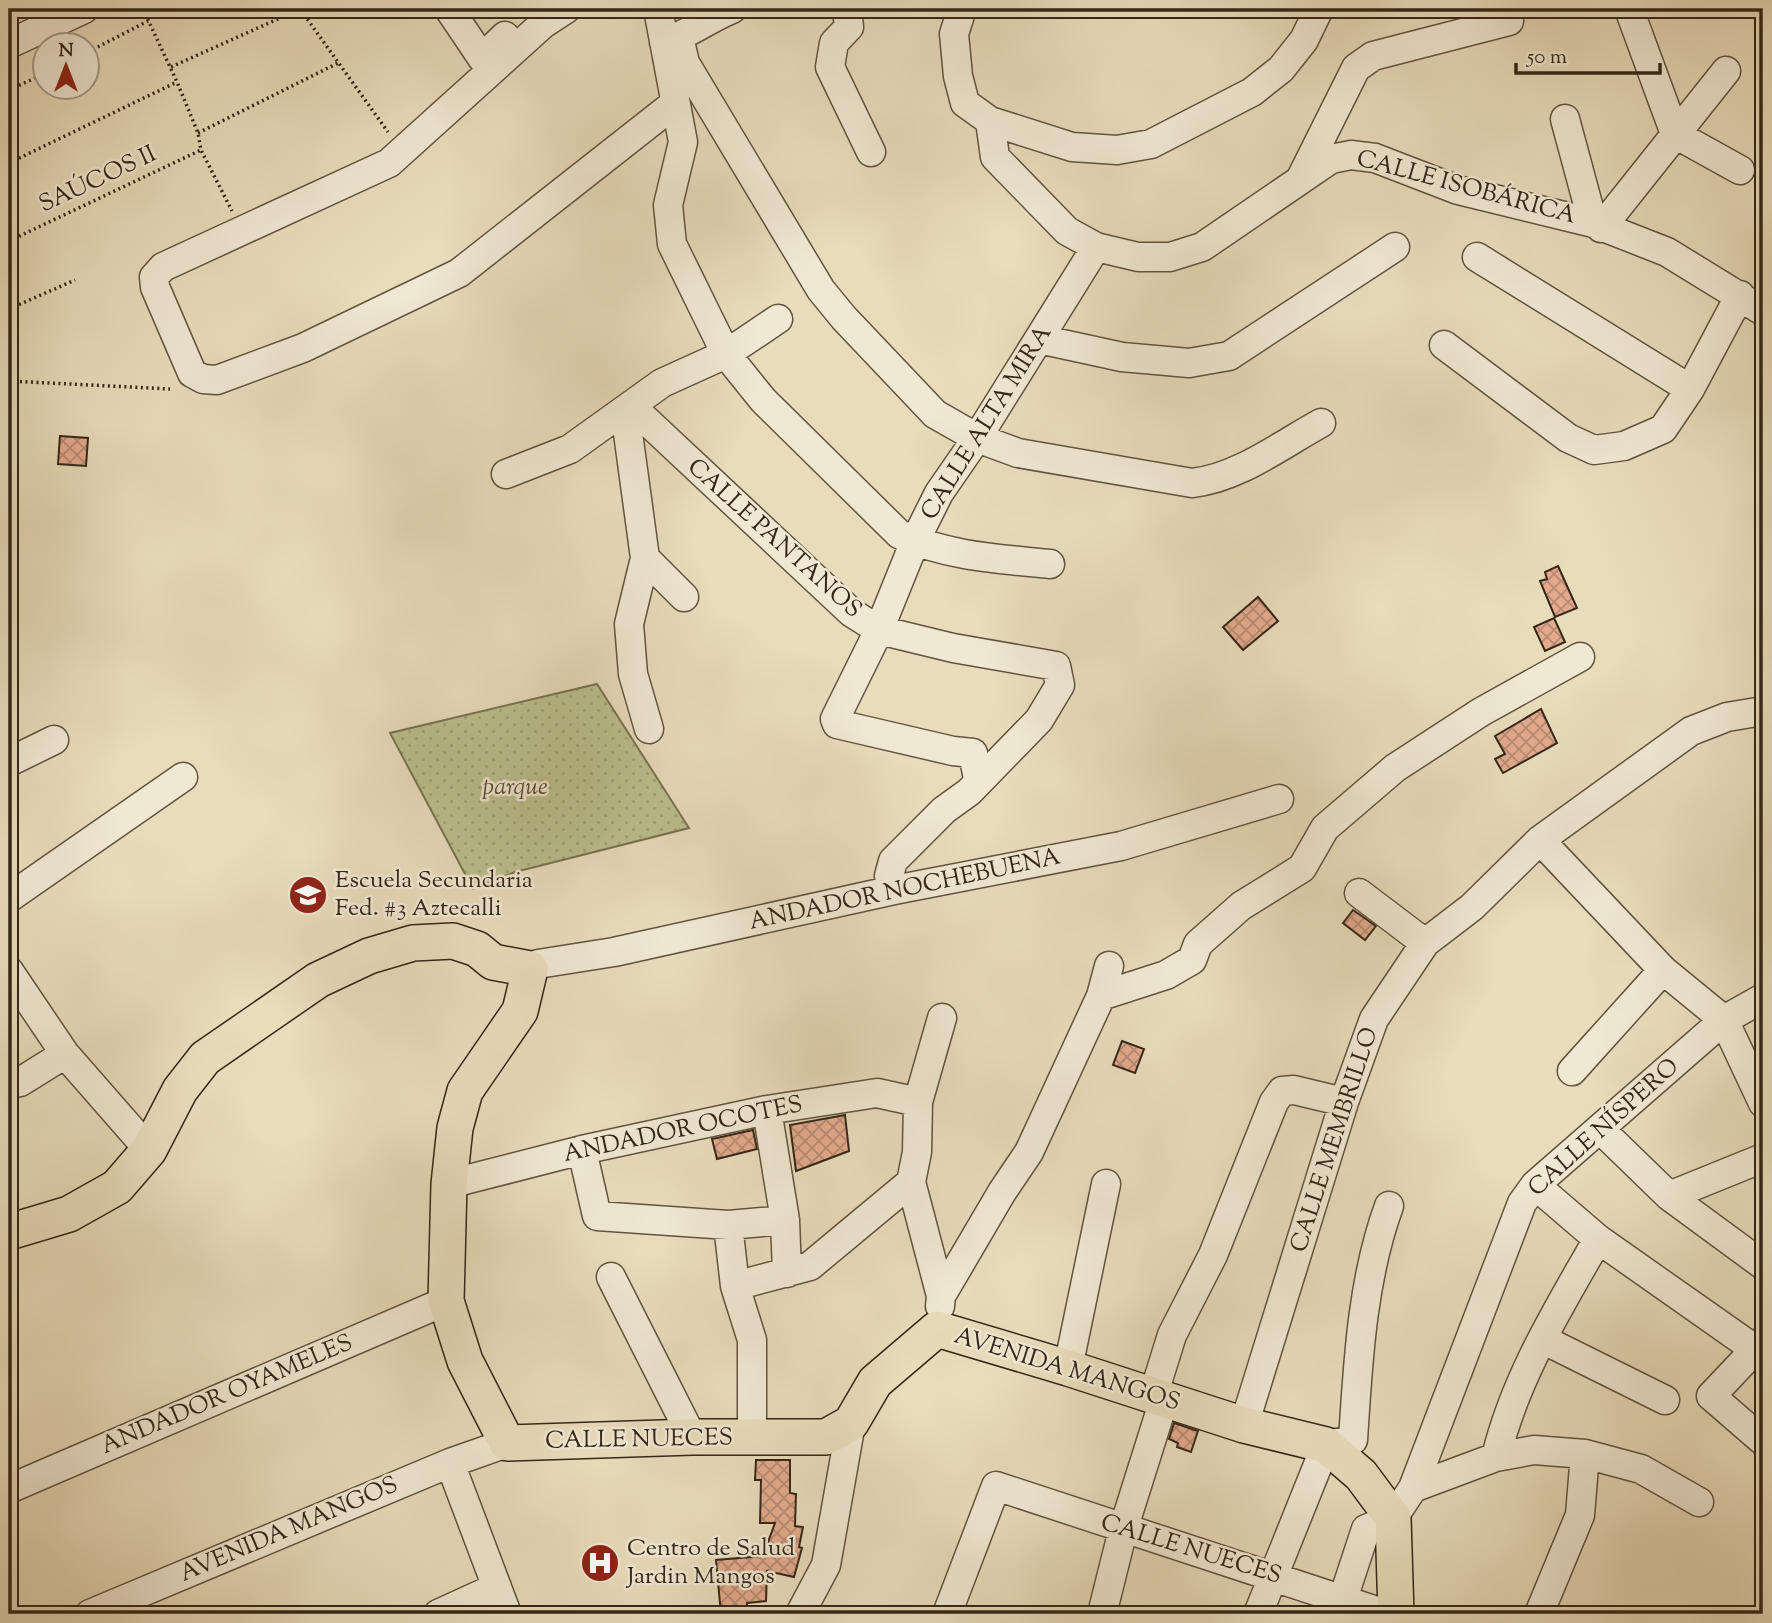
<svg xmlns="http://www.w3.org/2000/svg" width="1772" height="1623" viewBox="0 0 1772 1623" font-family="'Sorts Mill Goudy',serif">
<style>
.park{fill:url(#park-dots);stroke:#777352;stroke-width:2}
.building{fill:url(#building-cross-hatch);stroke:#332718;stroke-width:2}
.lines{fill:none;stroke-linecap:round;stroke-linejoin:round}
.minor-casing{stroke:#605441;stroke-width:31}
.major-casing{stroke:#332718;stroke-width:38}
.path{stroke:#332718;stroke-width:3.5;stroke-dasharray:2 3.5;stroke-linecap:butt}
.minor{stroke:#f0e8d3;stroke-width:28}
.major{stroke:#e8dcbb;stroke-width:35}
.labels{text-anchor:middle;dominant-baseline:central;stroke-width:5;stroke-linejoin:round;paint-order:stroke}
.street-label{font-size:24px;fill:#332718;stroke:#f0e8d3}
.park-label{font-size:24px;font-style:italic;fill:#554d35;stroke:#f0e8d3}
.poi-label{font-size:24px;fill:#332718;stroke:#f0e8d3;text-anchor:start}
</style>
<defs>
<pattern id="park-dots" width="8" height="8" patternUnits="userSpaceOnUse" patternTransform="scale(1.75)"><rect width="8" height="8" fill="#bbbf8d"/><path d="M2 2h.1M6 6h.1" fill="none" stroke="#a1a479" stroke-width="1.8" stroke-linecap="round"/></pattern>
<pattern id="building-cross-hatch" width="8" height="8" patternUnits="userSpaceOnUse" patternTransform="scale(1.75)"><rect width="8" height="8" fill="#e3aa8d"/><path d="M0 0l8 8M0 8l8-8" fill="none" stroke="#b98a72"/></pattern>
</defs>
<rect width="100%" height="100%" fill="#e8dcbb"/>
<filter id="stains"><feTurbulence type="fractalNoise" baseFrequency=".00286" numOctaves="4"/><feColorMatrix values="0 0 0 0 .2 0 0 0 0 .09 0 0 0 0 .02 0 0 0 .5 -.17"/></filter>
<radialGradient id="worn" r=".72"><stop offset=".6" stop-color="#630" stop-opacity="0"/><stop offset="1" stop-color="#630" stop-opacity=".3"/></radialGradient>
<path class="park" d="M597,684L689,828L515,872L473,889L390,733Z"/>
<path class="building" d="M60,436L88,438L86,466L58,464Z
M1558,566L1577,608L1555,617L1540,581L1547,579L1545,572Z
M1258,597L1278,621L1243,650L1223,627Z
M1554,618L1565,642L1545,651L1534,627Z
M1541,709L1557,743L1503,773L1495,759L1505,754L1495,736Z
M1353,910L1376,926L1365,940L1343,923Z
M1122,1041L1144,1049L1135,1073L1113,1065Z
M845,1115L849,1151L796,1171L790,1125Z
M753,1130L757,1149L717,1159L712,1139Z
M1174,1423L1198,1431L1191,1452L1177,1447L1178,1443L1169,1439Z
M756,1460H790V1493L796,1494L795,1526L803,1527L799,1547L802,1548L794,1577L767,1571L766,1601L747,1603V1614H721L716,1560L763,1556L775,1523H760L761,1480H755Z"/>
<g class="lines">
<defs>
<path id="minor" d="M449,9L482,58L505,36
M566,9L543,24L389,163L163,267L154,277L155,287L192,373L203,379L217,380L303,348L459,273L674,104
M658,9L683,142L668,205L672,244L726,354L763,400L899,534C945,556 1000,559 1050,564
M847,9L849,27L834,43L830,67L871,152
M962,9L954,34L958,76L965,103L990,121L1072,147L1117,150L1151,144L1252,92L1281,69L1304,40L1319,9
M1629,9L1675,134L1740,170
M679,37L685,63L821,290L844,318L935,414L977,438L1018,453L1192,483C1238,478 1281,445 1321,423
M664,42C688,35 709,18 732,9
M9,44L84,9
M1565,119L1593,223
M990,121L995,157L1067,231L1096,247L1138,257H1170L1202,247L1331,159L1351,155L1375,158L1458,190L1593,223L1667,252L1763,311
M1301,178L1356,68L1373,56L1509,21
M1601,228L1726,71
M1477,257L1690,389
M1039,339L1122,357L1189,363L1229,356L1395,247
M1444,345L1568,438L1594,450L1624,446L1663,429L1690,389L1740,295
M632,407L852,613L879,630L953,648L1056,666L1060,685L1039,720L969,792L944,810L893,861L889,876L894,890
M625,411L645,558L629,624L633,674L649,729
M506,474L570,449L662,383L726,354L778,319
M645,558L684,597
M9,762L54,740
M978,779L973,753L953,751L837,724L835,719L879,630L915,541L939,493L977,438L1096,247
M1540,840L1663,970L1724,1020L1763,1103
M1359,893L1425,943
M9,898L183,777
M530,969L538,964L614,952L894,890L1121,846L1279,799
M9,971L65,1054L149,1150
M1101,996L1166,975L1192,960L1198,944L1241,906L1302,868L1325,828L1395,768L1481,712L1580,657
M1572,1071L1663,970
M9,1084L20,1082L65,1054
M767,1110L785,1220L787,1273
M1601,1130L1669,1196L1763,1265
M582,1150L597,1216L728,1225L785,1220
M449,1184L582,1150L767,1110L877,1093L918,1102
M1535,1185L1598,1239L1763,1355
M1669,1196L1763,1158
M728,1225L735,1286L752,1340V1438
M611,1277L692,1437
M735,1286L810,1266L911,1182
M941,1296L1002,1192L1029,1152L1101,996L1109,966
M940,1306L941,1296L911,1182L917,1152L918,1102L942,1018
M1542,1339L1665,1400
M1763,1341L1711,1396L1763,1441
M1068,1368L1106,1184
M1153,1396L1172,1335L1213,1255L1274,1102L1282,1091L1294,1090L1344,1102
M1244,1425L1344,1102L1374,1019L1425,943L1472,907L1540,840L1691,731L1727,717L1763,711
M1496,1457C1515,1378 1558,1309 1598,1239
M450,1463L507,1614
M1413,1488L1522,1203L1535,1185L1724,1020L1763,998
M9,1489L446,1301
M90,1614L450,1463L507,1443
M438,1614L497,1587
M800,1614L826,1565L851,1423
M947,1614L996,1486L1386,1614
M1102,1614L1123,1530L1164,1400
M1258,1614L1326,1445L1353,1440C1358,1362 1362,1280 1389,1206
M1338,1614L1366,1529L1393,1518L1413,1488L1496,1457L1534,1450L1585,1454L1641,1469L1699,1502
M1539,1614L1580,1515L1585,1454"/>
<path id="major" d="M9,1232L69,1214L117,1187L149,1150L180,1090L205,1058L318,980L369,956L413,943L453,941L477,949L493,962L530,969L520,1011L465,1091L455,1128L449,1184L446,1301L465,1361L507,1443L692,1437H826L851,1423L875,1382L937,1329L1068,1368L1244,1425L1326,1445L1361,1475L1393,1518L1396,1614"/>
</defs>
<use href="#minor" class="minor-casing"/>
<use href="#major" class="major-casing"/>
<path class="path" d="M143,9L177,82L198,133L201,150L232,211
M88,52L148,21
M171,67L300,9L388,132
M9,90L46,73
M198,133L340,62
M9,163L177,82
M9,241L201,150
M9,309L75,280
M9,381L170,389"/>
<use href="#minor" class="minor"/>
<use href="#major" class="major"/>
</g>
<defs>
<symbol id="school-disc" viewBox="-11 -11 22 22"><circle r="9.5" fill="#8f2418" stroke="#f0e8d3"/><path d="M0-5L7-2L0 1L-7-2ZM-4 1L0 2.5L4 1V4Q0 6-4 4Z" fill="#fff"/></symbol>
<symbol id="hospital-disc" viewBox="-11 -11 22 22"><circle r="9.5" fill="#8f2418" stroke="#f0e8d3"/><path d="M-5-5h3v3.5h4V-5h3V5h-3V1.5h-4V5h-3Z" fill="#fff"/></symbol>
</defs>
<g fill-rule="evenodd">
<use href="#school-disc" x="286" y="873" width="44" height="44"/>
<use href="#hospital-disc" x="578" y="1541" width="44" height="44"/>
</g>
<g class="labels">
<g class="street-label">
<text transform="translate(98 180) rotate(-25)">SAÚCOS II</text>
<text transform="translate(1466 188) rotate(15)">CALLE ISOBÁRICA</text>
<text transform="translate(987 423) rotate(-58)">CALLE ALTA MIRA</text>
<text transform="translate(774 539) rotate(42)">CALLE PANTANOS</text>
<text transform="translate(905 890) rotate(-12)">ANDADOR NOCHEBUENA</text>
<text transform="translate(1604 1128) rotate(-42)">CALLE NÍSPERO</text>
<text transform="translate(683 1130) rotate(-12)">ANDADOR OCOTES</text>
<text transform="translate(1335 1140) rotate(-72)">CALLE MEMBRILLO</text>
<text transform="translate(1067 1370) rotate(17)">AVENIDA MANGOS</text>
<text transform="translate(227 1395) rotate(-23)">ANDADOR OYAMELES</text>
<text transform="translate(639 1440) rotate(-1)">CALLE NUECES</text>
<text transform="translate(289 1530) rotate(-23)">AVENIDA MANGOS</text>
<text transform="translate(1191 1550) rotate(17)">CALLE NUECES</text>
</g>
<g class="park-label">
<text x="515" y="788">parque</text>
</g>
<g class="poi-label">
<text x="335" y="881">Escuela Secundaria<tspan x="335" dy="28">Fed. #3 Aztecalli</tspan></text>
<text x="627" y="1549">Centro de Salud<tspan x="627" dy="28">Jardin Mangos</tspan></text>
</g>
</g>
<rect width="1772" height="1623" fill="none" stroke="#e8dcbb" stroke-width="35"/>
<rect x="10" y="10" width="1751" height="1602" fill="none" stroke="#332718" stroke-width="3.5"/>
<rect x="18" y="18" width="1737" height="1588" fill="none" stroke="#332718" stroke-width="2"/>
<g transform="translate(66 66)"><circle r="33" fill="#f0e8d3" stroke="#a49b88" stroke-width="2"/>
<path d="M0-5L12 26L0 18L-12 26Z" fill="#8f2418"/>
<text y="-10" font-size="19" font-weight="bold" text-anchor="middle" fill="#332718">N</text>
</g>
<path d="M1516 63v10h144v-10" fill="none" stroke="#332718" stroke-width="3.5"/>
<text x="1527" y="63" font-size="21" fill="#332718" stroke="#f0e8d3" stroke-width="5" paint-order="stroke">50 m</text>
<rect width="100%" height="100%" filter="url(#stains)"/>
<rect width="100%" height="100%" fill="url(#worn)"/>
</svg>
